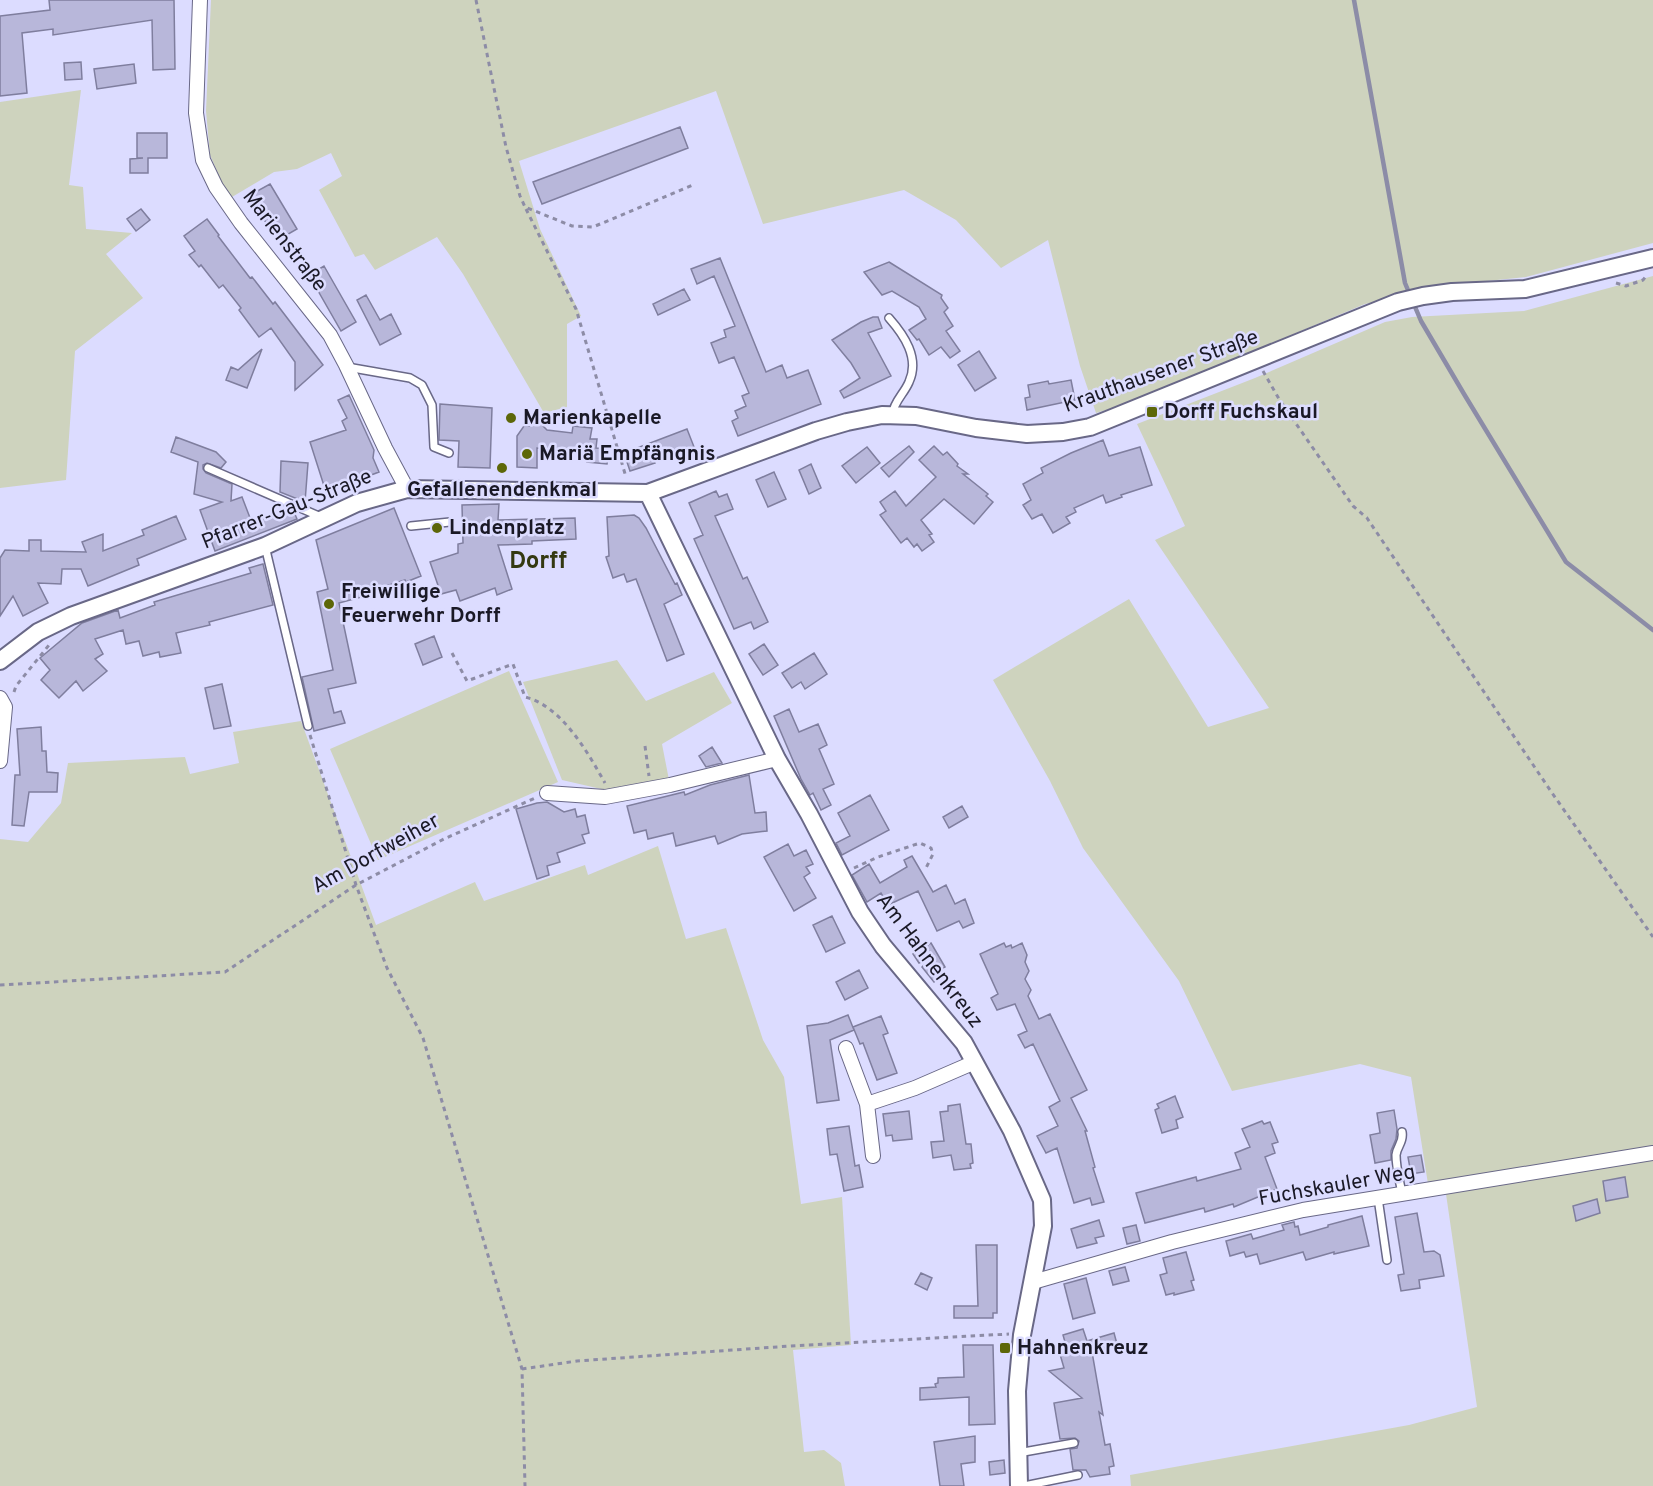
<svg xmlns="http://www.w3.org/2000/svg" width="1653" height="1486" viewBox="0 0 1653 1486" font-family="Overpass,sans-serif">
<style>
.green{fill:#ced3be}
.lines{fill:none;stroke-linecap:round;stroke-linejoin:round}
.stream{stroke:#8c8ca7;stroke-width:4.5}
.building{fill:#b8b7da;stroke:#7f7e9e;stroke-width:1.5}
.service-casing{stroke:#696887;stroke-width:10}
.minor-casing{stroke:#696887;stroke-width:16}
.tertiary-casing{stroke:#696887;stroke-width:20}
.path{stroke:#8d8ca6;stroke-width:3;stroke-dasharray:4.5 4.5;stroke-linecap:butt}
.service{stroke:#fff;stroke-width:7}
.minor{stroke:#fff;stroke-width:14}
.tertiary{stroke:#fff;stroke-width:16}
.poi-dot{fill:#5d6709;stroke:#dcdcff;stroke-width:2}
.labels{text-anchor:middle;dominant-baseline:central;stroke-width:5;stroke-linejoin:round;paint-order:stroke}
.street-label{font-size:21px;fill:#1a1926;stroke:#dcdcff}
.poi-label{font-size:21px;font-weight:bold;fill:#1a1926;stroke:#dcdcff;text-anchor:start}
.quarter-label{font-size:24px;font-weight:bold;fill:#343911;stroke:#dcdcff}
</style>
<rect width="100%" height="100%" fill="#dcdcff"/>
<path class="green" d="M211,0H1653V243L1526,277L1458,284L1365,304L1127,404L1096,413L1080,366L1048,240L1001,268L956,220L904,190L763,224L716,91L519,161L540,229L581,316L567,324V407L544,413L463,274L437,237L375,270L364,254L355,257L319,190L342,176L331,153L297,169L274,172L232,197L222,183L210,155L206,111Z
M81,90L69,185L83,187L86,229L132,233L106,254L143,298L75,351L66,480L0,488V102Z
M1653,276V1486H1131L1130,1475L1409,1425L1477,1407L1446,1194L1428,1184L1411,1077L1360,1064L1232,1091L1179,981L1083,848L1050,781L993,680L1129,599L1208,727L1269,708L1155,540L1185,526L1137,424L1255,378L1385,322L1412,317L1524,311Z
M617,660L646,701L714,672L732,703L662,744L669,780L610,791L562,780L523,682Z
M509,671L558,782L378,860L330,749Z
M301,721L376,925L475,882L484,901L585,865L588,875L658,846L686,939L726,928L763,1040L784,1077L801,1204L842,1197L851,1345L793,1350L804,1452L824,1450L841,1463L845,1486H0V839L28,842L61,803L68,763L185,757L190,774L239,763L233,732Z"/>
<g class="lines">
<path class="stream" d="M1354,0L1405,283L1410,295
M1413,302L1421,321L1464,394L1566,562L1653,630"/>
</g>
<path class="building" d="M49,0H174L175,69L153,70L152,20L53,35V29L22,33L27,93L0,96V16L50,10Z
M81,62L82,79L65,80L64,63Z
M134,64L136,83L97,89L94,69Z
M680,127L688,148L542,204L533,182Z
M137,133H167V158H148V173H130V159L143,158H137Z
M270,184L297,229L278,240L265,221L252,194Z
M141,209L150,220L136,231L127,219Z
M207,219L219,235L218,236L250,278L252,277L273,304L275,302L323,365L295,390V362L271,328L259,337L239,310L241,308L223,285L219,288L201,265L199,267L189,255L195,251L184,236Z
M720,258L766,372L782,365L787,378L808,370L821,404L738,436L732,421L738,418L735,411L746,406L742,396L749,393L734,357L719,363L711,343L726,337L724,330L735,326L714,276L697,284L691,269Z
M889,262L942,295L941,298L948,308L944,312L953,326L946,331L960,351L950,358L941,347L929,355L919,339L917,340L909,330L926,319L919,307L892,291L882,295L864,272Z
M324,266L356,322L341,331L309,275Z
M684,289L690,300L658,315L653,304Z
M366,295L380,320L391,314L401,334L380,345L357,300Z
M873,317H878L882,328L868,333L891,376L844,398L840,391L860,378L851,363L832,340L861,322Z
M262,349L247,388L226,380L231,367L238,370Z
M979,351L996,378L975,391L958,365Z
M1071,380L1075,400L1027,410L1025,398L1030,397L1028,385L1048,381L1049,384Z
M349,395L374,450L373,458L379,472L326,492L310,442L346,430L342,421L347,418L338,400Z
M440,404L492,408L490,468L458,467L459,441L439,440Z
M529,421L539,422L547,430L572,433L573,426L592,428L590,439H597L596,448L609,449L607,464L587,462L588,453L537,448V468L517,467V436L524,426H529Z
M687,429L696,452L680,458L678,451L654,460L655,463L630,471L624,453Z
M176,437L216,452L226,462L221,468L207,463L203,465V469L206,473L232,484L231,501L242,497L252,523L288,509L294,512L297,519L215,551L200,510L222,502L194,494L198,462L171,452Z
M1103,440L1109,456L1140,447L1152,485L1121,495L1122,497L1106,503L1103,495L1074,508L1076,512L1066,517L1070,523L1053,533L1042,514L1032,519L1023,505L1031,500L1023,484L1043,473L1041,468L1071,453Z
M909,446L914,452L889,477L881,468Z
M934,446L943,455L947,452L958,464L957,466L968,474H963L988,494L986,496L993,502L974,524L944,499L921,520L932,534L929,535L934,542L922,551L917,544L914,547L907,538L901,543L880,515L886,511L880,502L895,491L906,506L936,477L919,460Z
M867,447L880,463L856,483L842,466Z
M281,461L308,463L305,502L280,492Z
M811,464L821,488L809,494L799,470Z
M774,472L786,499L768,507L756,480Z
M716,491L719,497L727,494L733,509L715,516L743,579L747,577L768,622L754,629L751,622L734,629L694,539L703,535L689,503Z
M499,504L498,520L575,518L576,539L532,541V544L498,545L512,589L497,595L495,588L460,601L456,590L441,594L430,562L458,553V544L463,543L462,505Z
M394,508L421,576L406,582L405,580L364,593L365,596L339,603L356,683L328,689L334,713L341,711L345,723L314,731L302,677L333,670L317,592L328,589L316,540Z
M634,515L639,518L646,528L675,584L677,583L682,595L664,604L684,654L667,661L636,579L627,582L624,574L613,578L606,557L609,556L607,517Z
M176,516L186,539L137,559L139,565L88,586L81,569H62L61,584L38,583L48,603L23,616L13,596L0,616V558L5,550L29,551V540H41V551L86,552L82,542L103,534V551L144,535L142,530Z
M263,564L273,605L209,622L210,625L176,633L181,653L160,657L159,652L143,656L139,641L126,644L123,630L95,639L103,654L95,659L107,671L83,691L76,681L59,698L41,680L50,670L40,658L82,623L118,610L120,618L155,605L154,602L251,573L249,568Z
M434,636L442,657L423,665L415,644Z
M764,644L778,665L763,675L749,654Z
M814,653L827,674L805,689L801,682L792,688L782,673Z
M222,684L231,726L214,729L205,688Z
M789,709L799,732L818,724L827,745L819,749L834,784L823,789L831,805L821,810L813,793L810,795L801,779L774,716Z
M41,727L42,751H46L47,772L58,773L57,792H29L24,826L12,825L15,775H20L17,729Z
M712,747L722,763L706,767L699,756Z
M749,775L755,813L766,812L767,831L742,834L718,844L715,836L676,846L673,833L648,839L646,830L634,833L627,806L684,792L685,795L710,785Z
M870,795L889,830L842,855L836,843L850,836L838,813Z
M547,802L564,812L575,809L577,817L585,815L589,833L582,835L585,843L557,853L560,862L547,866L549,875L537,879L516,809L537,803Z
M962,806L968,817L949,828L943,817Z
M788,844L794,856L806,850L813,864L806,867L810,873L804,877L816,898L794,911L764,857Z
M912,856L933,892L946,885L955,904L965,899L974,923L963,928L959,921L937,931L918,891L888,905L881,893L867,902L852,875L869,864L880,883L907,867L904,860Z
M832,916L845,943L826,952L813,925Z
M931,943L945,967L941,969L945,974L934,982L922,967L932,957L919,963L913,954Z
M1004,943L1006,947L1011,945L1012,948L1022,943L1027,955L1025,962L1029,971L1025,979L1031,990L1028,996L1039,1019L1050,1014L1087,1090L1071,1098L1087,1131H1085L1095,1167L1093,1168L1104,1202L1092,1205L1090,1198L1074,1203L1057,1148L1046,1153L1037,1136L1058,1126L1049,1107L1060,1101L1033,1044L1025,1048L1018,1035L1027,1031L1015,1004L997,1010L991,998L998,994L980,954Z
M859,970L868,988L845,1000L836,982Z
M848,1015L854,1030L830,1040L839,1100L817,1103L807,1026L828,1023Z
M881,1016L888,1033L883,1035L897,1073L877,1080L863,1043L860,1044L853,1027Z
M1175,1096L1183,1117L1176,1120L1178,1128L1162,1133L1155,1110L1159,1108L1157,1104Z
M960,1104L966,1144H971L973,1163L970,1164L971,1168L954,1170L951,1155L933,1158L931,1142L944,1141L940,1112L948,1111V1106Z
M1394,1110L1397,1129L1396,1139L1391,1151V1160L1375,1163L1370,1135L1380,1133L1377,1113Z
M909,1111L912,1139L893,1141L892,1135L886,1136L883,1114Z
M1262,1121L1264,1124L1270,1122L1278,1142L1272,1144L1275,1153L1265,1157L1277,1189L1234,1207L1233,1204L1205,1212L1204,1208L1145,1223L1136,1193L1196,1177L1197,1181L1241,1169L1235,1153L1250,1147L1242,1129Z
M849,1126L855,1166L859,1165L863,1187L844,1191L837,1154L830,1155L827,1129Z
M1421,1155L1424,1172L1411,1174L1408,1157Z
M1625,1177L1628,1197L1606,1201L1603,1181Z
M1597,1199L1600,1213L1576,1221L1573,1206Z
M1417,1213L1424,1252L1434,1251L1440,1255L1444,1276L1419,1280L1420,1288L1401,1291L1398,1275L1404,1274L1395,1217Z
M1362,1216L1369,1246L1334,1254V1252L1306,1260L1303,1252L1260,1264L1257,1254L1246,1257L1244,1252L1230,1256L1226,1241L1251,1234L1253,1239L1284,1230L1282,1225L1294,1222L1295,1227L1298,1226L1300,1235L1328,1227V1225Z
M1099,1220L1104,1236L1095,1238L1097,1243L1077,1248L1071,1229Z
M1136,1225L1140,1241L1127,1244L1123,1228Z
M976,1245H997V1313H993V1318H954V1306H978Z
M1186,1252L1194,1280L1191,1281L1194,1290L1174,1295V1293L1166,1295L1160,1275L1167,1273L1163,1258Z
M1125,1267L1129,1281L1113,1285L1109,1271Z
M921,1273L932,1278L927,1290L915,1284Z
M1086,1278L1095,1313L1073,1319L1064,1284Z
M1083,1329L1087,1341L1114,1333L1117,1344L1092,1352L1103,1415L1099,1412L1105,1445L1110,1444L1114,1466L1109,1467L1110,1474L1090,1477L1086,1470H1073L1070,1449L1077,1448L1079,1441L1075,1438L1060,1439L1054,1403L1082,1398L1049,1371L1064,1368L1057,1344L1065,1342L1063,1335Z
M963,1345H993L995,1424L969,1425V1397L920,1400V1388L936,1387L935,1384L938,1383V1378L964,1377Z
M975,1436V1462L961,1464L964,1486H940L934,1442Z
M1004,1460L1005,1473L990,1475L989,1462Z"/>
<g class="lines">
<defs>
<path id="service" d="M889,318C904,335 920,358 909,382C904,394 894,401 892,415
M347,367L410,378L422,385L432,405L434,447L449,453
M208,468L321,517
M411,526L450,522
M265,546L308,726
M1402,1194C1400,1182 1396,1168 1396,1155C1397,1146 1404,1142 1402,1132
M1378,1198L1387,1260
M1018,1453L1074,1443
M1024,1486L1078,1475"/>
<path id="minor" d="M200,0L196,113L203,160L216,187L241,223L330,335L346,365L385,448L407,489
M0,698L5,707L0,761
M547,793L605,797L670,785L777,759
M846,1048L867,1104L873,1156
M867,1104L915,1088L975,1062
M1033,1282L1172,1242L1303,1210L1653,1153"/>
<path id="tertiary" d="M648,493L777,759L809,814L860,912L883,946L964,1043L1012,1131L1042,1200L1043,1226L1022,1335L1017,1391L1019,1486
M0,661L38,632L71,616L265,546L357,503L407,489L648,493L816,431L847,422L882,415L916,416L976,428L1027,434L1063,432L1090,427L1398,302L1423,296L1452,292L1525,289L1653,258"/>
</defs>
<use href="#service" class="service-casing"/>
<use href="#minor" class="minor-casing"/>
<use href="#tertiary" class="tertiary-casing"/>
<path class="path" d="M476,0L506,147L520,196L525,207L572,226L593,227L695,184
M526,209L576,309L626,477
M1616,283L1626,286L1643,280L1647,275
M1263,371L1279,399L1353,506L1367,518L1550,790L1653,937
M452,653L467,681L513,664L525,697C562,706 588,753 605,783
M14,692L16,686L49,645
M310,735L356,885L387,968L423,1038L522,1369L525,1486
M645,746L649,776
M854,868L878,857L920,843L931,848L933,854L926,868
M0,985L225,972L356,885L444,839L535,798
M522,1369L577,1361L790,1346L1009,1334"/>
<use href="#service" class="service"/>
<use href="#minor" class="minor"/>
<use href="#tertiary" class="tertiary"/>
</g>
<g class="poi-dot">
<rect x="1146" y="406" width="12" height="12" rx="3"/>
<circle cx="511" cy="418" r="6"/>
<circle cx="527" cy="454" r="6"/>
<circle cx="502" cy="468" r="6"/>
<circle cx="437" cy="528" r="6"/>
<circle cx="329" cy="604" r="6"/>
<rect x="999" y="1342" width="12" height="12" rx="3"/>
</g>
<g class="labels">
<g class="street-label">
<text transform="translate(284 241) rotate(52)">Marienstraße</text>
<text transform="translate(1161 372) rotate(-20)">Krauthausener Straße</text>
<text transform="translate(287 510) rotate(-22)">Pfarrer-Gau-Straße</text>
<text transform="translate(376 854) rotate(-29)">Am Dorfweiher</text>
<text transform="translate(929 961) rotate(53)">Am Hahnenkreuz</text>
<text transform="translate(1337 1186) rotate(-10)">Fuchskauler Weg</text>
</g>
<g class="poi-label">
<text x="1164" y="412">Dorff Fuchskaul</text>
<text x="523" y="418">Marienkapelle</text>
<text x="539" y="454">Mariä Empfängnis</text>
<text x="502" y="490" text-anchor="middle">Gefallenendenkmal</text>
<text x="449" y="528">Lindenplatz</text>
<text x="341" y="592">Freiwillige<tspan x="341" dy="24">Feuerwehr Dorff</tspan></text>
<text x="1017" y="1348">Hahnenkreuz</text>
</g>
<g class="quarter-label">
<text x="538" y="562">Dorff</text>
</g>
</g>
</svg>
